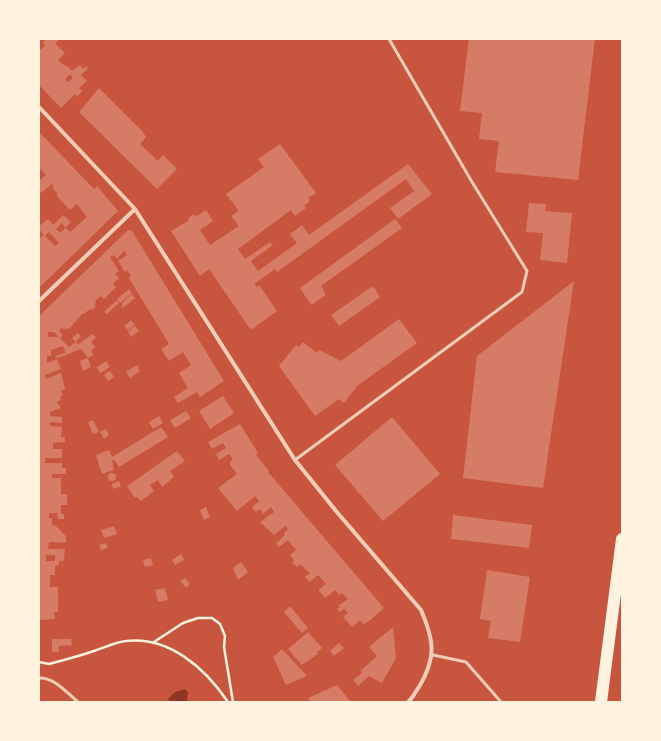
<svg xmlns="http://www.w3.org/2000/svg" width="661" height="741" viewBox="0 0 661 741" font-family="Figtree,sans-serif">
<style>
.water{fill:#8f3625}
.building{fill:#d67c66;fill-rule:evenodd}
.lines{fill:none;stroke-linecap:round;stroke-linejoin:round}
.path{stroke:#fff3e0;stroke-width:2.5}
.service{stroke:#f1ccb7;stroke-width:3}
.minor{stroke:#f1ccb7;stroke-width:4}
.motorway{stroke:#fff3e0;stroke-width:12}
</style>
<rect width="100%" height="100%" fill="#c8553d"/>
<path class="water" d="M185,689L188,692L187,702H170L168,699L175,692Z"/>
<path class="building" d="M44,39H60L55,43L65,53L58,60L65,66L66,65L72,71L80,65L83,69L86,66L88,68L81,75L87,81L79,88L82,91L77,97L75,94L61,108L39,85V48L40,50L45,46L43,43L45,41ZM70,74L73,78L68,82L65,79Z
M469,39H595L578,180L495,172L499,141L479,139L482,113L460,111Z
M99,88L142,131L146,137L140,144L158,161L163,155L177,169L157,189L79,112Z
M39,132L94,189L97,186L118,211L39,288V239L44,235L39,230V226L48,219L53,225L63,215L71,222L65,228L62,223L56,229L60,233L66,228L70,232L87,217L77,204L70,210L56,195L58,194L52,188L54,186L52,184L41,193L39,191V181L46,175L39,167ZM49,232L59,243L55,246L45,236Z
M280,144L316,193L308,198L310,201L304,206L306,208L295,216L291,210L238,249L245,259L270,242L273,245L251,261L258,271L297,243L290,234L302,225L309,235L408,164L432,194L398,219L390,208L414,191L406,179L277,272L275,269L254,284L257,287L259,285L277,311L251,330L209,269L200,276L171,231L188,221L189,217L193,215L197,216L206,210L213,221L200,230L210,245L239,226L231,216L239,211L226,194L264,167L258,159Z
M529,203L546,204L545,211L572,213L567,263L540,260L543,233L526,232Z
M395,219L402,228L321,286L326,295L311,305L300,288Z
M128,230L132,231L224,381L200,397L197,392L178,403L174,397L188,388L179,373L191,365L183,352L169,361L161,349L169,344L129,278L131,276L127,270L125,272L118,261L127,255L124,251L117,259L114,255L110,257L119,271L115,274L119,278L113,284L116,287L104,299L101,296L95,301L96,303L94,305L96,307L92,310L90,309L84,314L83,313L69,329L67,328L65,330L62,328L59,330L63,335L60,338L69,347L76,342L78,345L92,334L96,338L91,342L95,347L91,351L94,355L88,358L91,367L83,371L80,361L88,358L81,349L58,358L54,356L65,353L63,346L51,350V356H47V363L57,359L61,369L45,375L46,379L61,373L65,389L61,391L63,395L60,396L61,400L57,402L61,408L50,412V416L62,417V423L50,422V426L62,427L61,437H65V442L53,443V449H62V458H45V463H62V468H66V474H52V478H61V494H67V505H61V514H64V519H58L57,513H49V518H52V525L56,526L66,536V543L49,542L48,549H65L64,561H59V565L55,566V575H50V587H58V612H54L55,619L39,620V316ZM48,332H54L59,337H48ZM46,555H55V561H46Z
M574,281L543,488L463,478L477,356Z
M373,286L380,297L339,326L331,315Z
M129,289L132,293L120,303L117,299Z
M132,294L135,298L123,308L121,306L124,301Z
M117,300L119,303L107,314L104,312Z
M399,319L417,343L357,386L344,403L339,399L315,416L279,366L296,345L299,347L303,342L317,353L319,350L341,361Z
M131,320L135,325L128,330L124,326Z
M135,326L139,331L131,337L128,331Z
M78,333L81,336L76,342L72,338Z
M106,361L110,367L100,373L97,367Z
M137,365L140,371L130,378L126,372Z
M110,371L114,377L108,381L104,375Z
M223,396L234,413L210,429L199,411Z
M186,411L191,418L175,428L170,420Z
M159,416L163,423L153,429L149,422Z
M392,417L440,474L383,521L335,465Z
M93,420L99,432L93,434L88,422Z
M240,424L258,453L256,455L269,471L268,472L384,608L368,622L363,624L360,620L352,627L343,617L348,613L344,609L340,612L337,609L340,607L338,606L348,599L342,593L339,595L335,590L325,598L318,590L326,584L318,575L310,582L305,577L310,573L300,564L297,567L292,562L294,560L290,555L296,550L288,540L279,547L276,543L285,535L284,533L288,529L285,526L274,535L260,522L274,512L271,507L263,514L260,509L256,512L252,507L259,501L255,496L237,511L218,488L237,474L230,465V462L233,459L229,454L219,460L216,454L226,448L223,443L212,449L208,442Z
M161,427L168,437L119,467L114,460H112L114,470L102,474L96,455L109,450L112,457Z
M106,429L109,435L104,439L100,432Z
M177,451L185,461L170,471L174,477L162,487L158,480L150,485L154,491L141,501L137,497L135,498L127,486Z
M108 477a4 4 0 1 1 8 0a4 4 0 1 1-8 0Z
M119,481L121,486L113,489L112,484Z
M206,507L210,517L204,520L200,510Z
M453,515L532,525L529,548L451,539Z
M114,526L117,534L104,538L101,530Z
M106,543L108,548L101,550L99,545Z
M181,554L184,560L175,565L172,560Z
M151,558L153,565L145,567L143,560Z
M241,562L248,572L238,580L233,568Z
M487,570L530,577L520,642L488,638L491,621L480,619Z
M185,578L190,584L186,588L180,581Z
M165,588L168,600L158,602L155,590Z
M290,606L308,628L302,633L284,612Z
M393,627L396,658L382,683L369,676L358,686L353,680L363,672L360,671L377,656L369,647Z
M308,632L322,648L317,652L318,654L302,665L288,649Z
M52,639H71L72,645L59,646V652H52Z
M339,643L344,648L334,656L330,651Z
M282,649L307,676L286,685L273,657Z
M337,685L351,702H310L308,698Z"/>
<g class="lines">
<path class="path" d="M154,642L183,623L198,618H212L220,624L225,636L224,647L233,702
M39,662L49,664C64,660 79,656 94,651C104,648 115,642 126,641C169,636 205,668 228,702"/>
<path class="service" d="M295,460L522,292L527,271L472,182L389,39
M433,655L466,662L501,702
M39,678C54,677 67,693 78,702"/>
<path class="minor" d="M39,107L135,209L295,460L336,511L421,610C434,640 437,657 419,687C415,692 413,698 408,702
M39,301L135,209"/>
<path class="motorway" d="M601,702L622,539"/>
</g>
<rect width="661" height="741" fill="none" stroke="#fff3e0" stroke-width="80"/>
</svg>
